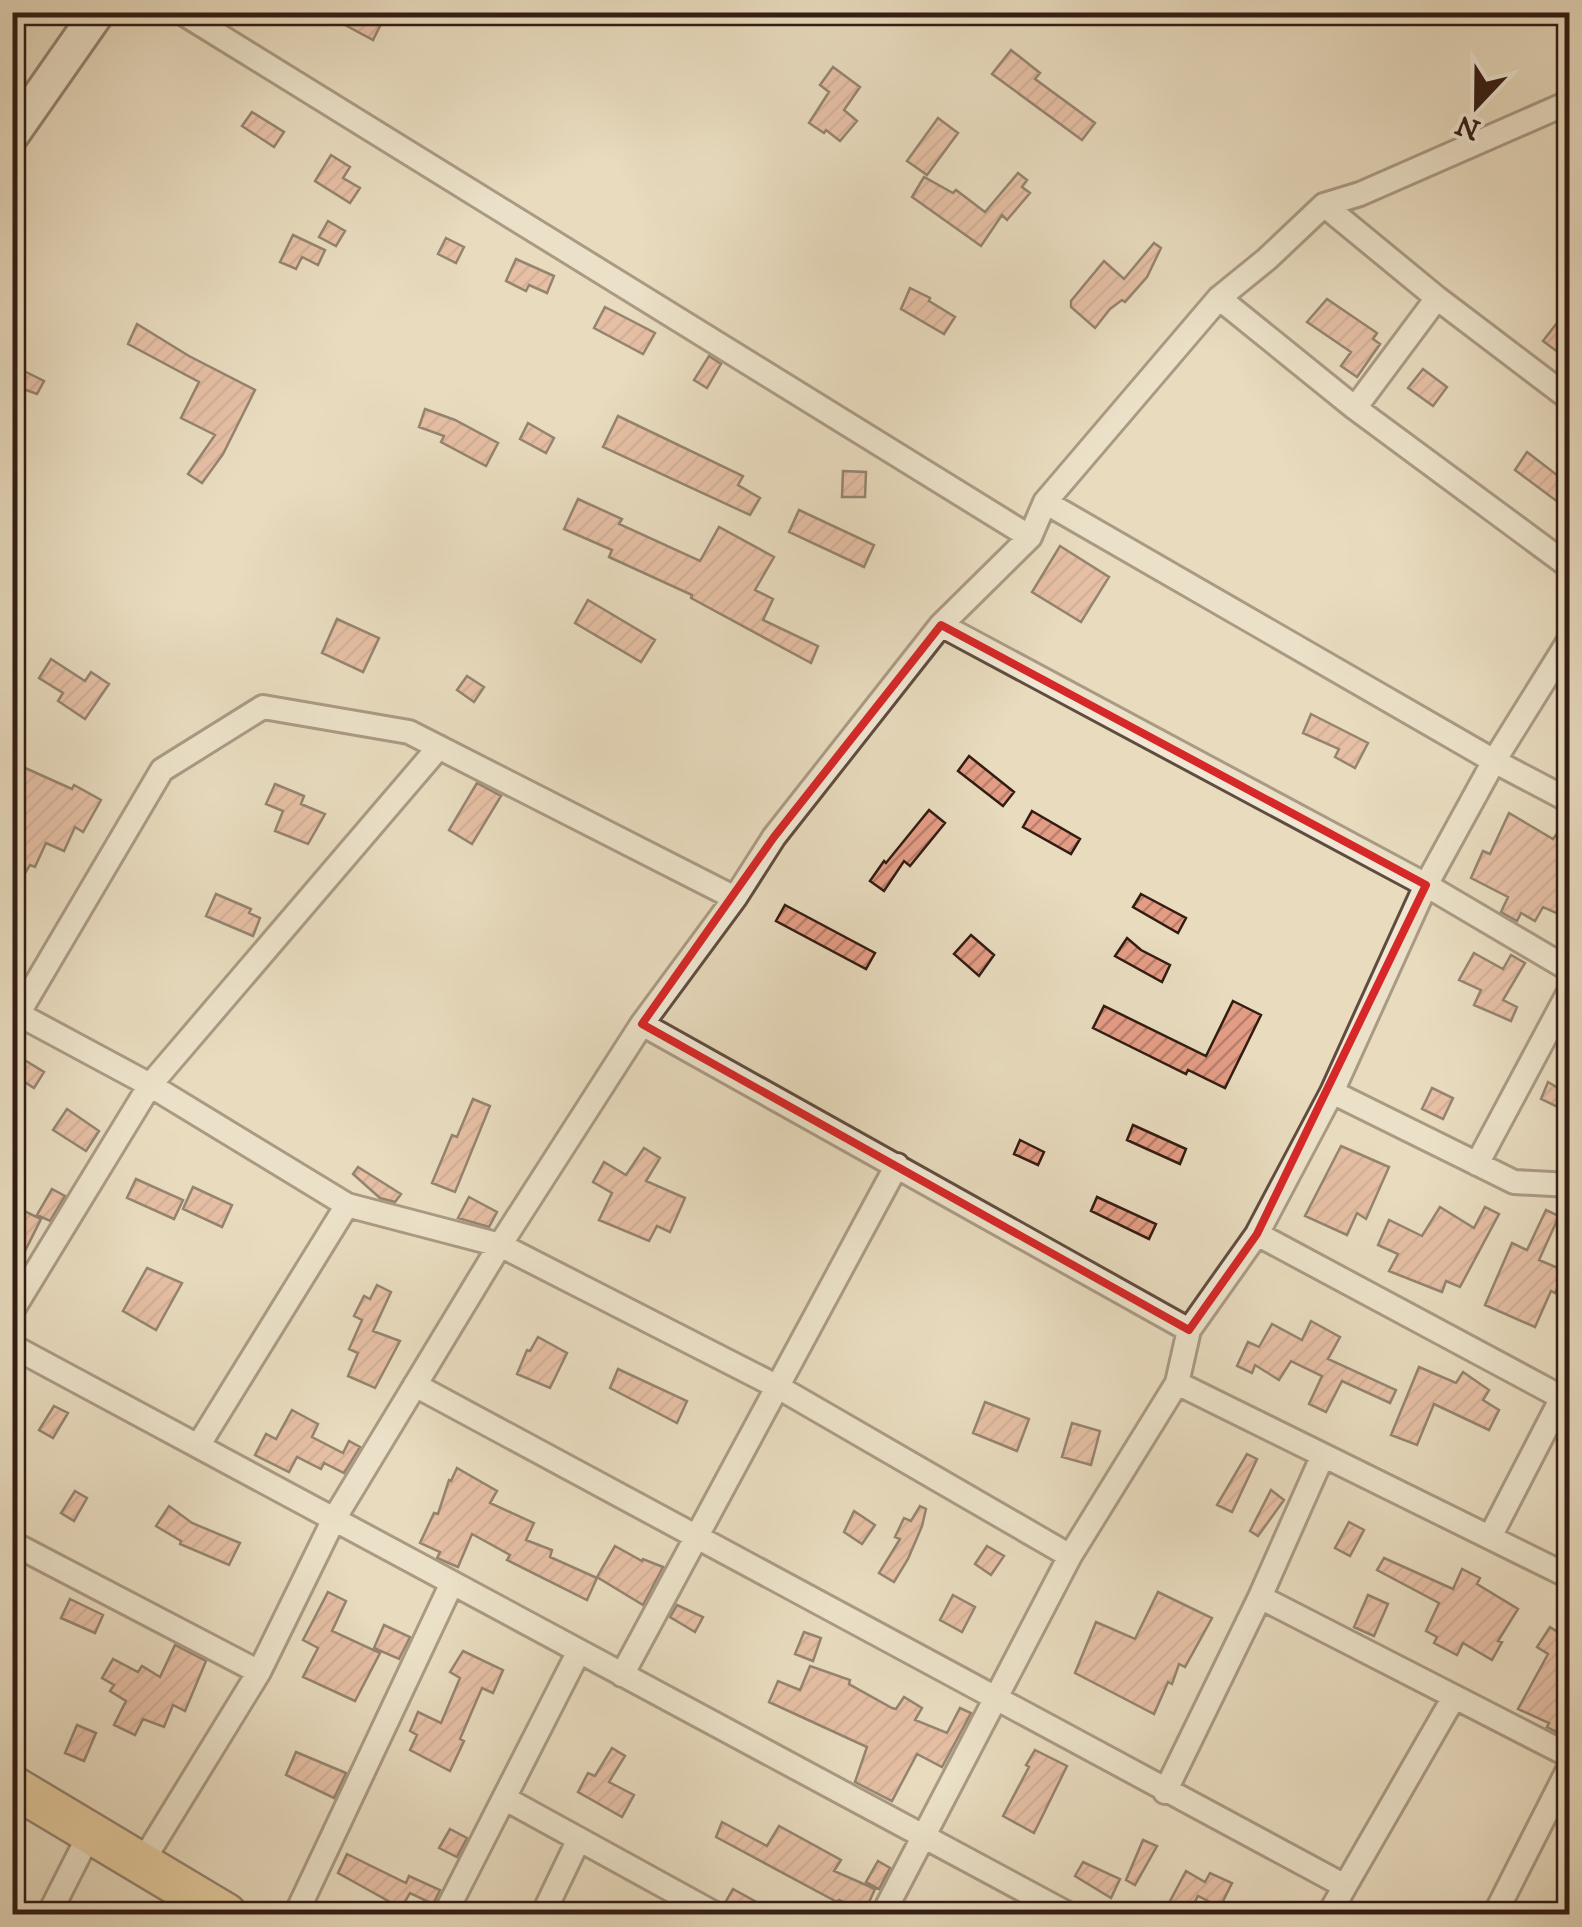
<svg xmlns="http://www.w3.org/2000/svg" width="1582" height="1927" viewBox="0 0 1582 1927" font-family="'IM FELL DW Pica',serif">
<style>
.building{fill:url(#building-hatch);stroke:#321c13;stroke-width:2.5}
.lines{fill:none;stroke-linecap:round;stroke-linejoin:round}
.street-casing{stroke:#604c3e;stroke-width:28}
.secondary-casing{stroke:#321c13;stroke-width:38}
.highway-casing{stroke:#321c13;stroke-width:45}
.street{stroke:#f0e8d5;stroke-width:22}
.secondary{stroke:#f0e8d5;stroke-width:32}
.highway{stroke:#e4be7f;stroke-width:40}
.marked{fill:none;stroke:#d62828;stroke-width:8;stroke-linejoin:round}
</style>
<defs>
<pattern id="building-hatch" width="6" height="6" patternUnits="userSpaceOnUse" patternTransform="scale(2.5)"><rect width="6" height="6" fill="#e49d85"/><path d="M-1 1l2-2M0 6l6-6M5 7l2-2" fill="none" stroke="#b97f6c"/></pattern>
</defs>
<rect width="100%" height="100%" fill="#e8dbbe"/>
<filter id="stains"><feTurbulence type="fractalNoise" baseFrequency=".002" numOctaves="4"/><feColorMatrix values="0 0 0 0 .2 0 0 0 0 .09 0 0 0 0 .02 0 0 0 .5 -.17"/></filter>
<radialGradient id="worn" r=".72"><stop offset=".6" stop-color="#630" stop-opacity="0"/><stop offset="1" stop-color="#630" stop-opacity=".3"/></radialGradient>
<path class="building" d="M321,12H387L373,40Z
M1011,50L1040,73L1035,79L1095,123L1082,140L992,74Z
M833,67L860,87L844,110L857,121L840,141L826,130L824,133L809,123L829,92L820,85Z
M252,112L284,132L274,147L242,126Z
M938,118L958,133L927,175L907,161Z
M331,155L350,167L343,178L360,188L350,203L315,181Z
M1018,173L1027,180L1022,187L1030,193L1007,220L1002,215L981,246L912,197L924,177L953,193L956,190L985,212Z
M328,221L345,231L336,246L319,237Z
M293,235L325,250L318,265L302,257L296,269L280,262Z
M446,238L464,247L456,263L438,254Z
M1154,243L1161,248L1147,277L1125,302L1122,300L1110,309L1095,328L1071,307V301L1104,261L1124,279Z
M516,259L554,276L547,293L529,285L526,291L506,281Z
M910,288L930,298L929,301L955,317L944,334L901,309Z
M1327,299L1377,333L1373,339L1380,344L1357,377L1341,366L1351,352L1307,322Z
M605,307L655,333L643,354L594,328Z
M1557,323L1570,332V361L1543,341Z
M137,324L189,356L255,390L223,454L202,483L188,474L215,435L181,418L199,382L128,344Z
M709,356L721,364L707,388L694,380Z
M12,365L44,381L37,394L12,385Z
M1423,369L1447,387L1433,406L1408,388Z
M425,409L455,420L498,443L486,466L441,442L444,436L419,427Z
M618,416L743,476L738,485L760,498L750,515L603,447Z
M528,423L554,438L546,453L520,439Z
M1527,452L1570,485V511L1515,470Z
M843,471L866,472L865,497H842Z
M578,499L622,519L619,524L700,561L719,527L774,557L755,590L773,599L763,620L818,646L811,663L691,598L692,595L609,557L612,550L564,529Z
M799,510L874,545L864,567L789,532Z
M1060,546L1109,577L1081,622L1032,592Z
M588,600L655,640L641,662L575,623Z
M337,619L379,638L363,672L322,653Z
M51,659L85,681L91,672L109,684L85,719L58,701L63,693L39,678Z
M467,676L484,687L474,702L457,690Z
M1311,714L1368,743L1355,768L1335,757L1339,749L1303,733Z
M969,756L1014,792L1003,806L958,771Z
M12,762L72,789L74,785L101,800L83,832L75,827L64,851L46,843L35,867L30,865L12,894Z
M477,783L501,796L472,844L449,830Z
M275,784L304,796L301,804L325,814L308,844L275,831L283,811L266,804Z
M929,810L945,823L910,866L904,861L884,891L870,881L884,861L886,863Z
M1032,811L1080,839L1071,854L1023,827Z
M1509,813L1553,839L1570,816V919L1543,907L1535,921L1521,913L1517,921L1501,912L1508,897L1471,878L1483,851L1490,854Z
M216,894L251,909L249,913L260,918L253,936L206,916Z
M1141,894L1186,918L1178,933L1133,907Z
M785,905L875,953L866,969L776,921Z
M971,935L994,955L979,976L954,954Z
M1127,938L1141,950L1170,965L1162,982L1115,956Z
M1474,953L1503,969L1511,955L1525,963L1503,1000L1517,1007L1511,1021L1474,1005L1481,990L1459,980Z
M1233,1001L1261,1015L1225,1088L1188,1070L1186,1074L1093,1028L1104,1006L1206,1056Z
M18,1056L44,1072L34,1088L12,1074V1065Z
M1548,1082L1570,1095V1113L1541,1099Z
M1432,1088L1453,1098L1443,1119L1422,1109Z
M473,1099L490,1106L455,1192L432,1183L452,1135L457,1137Z
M67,1109L99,1131L86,1151L53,1130Z
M1133,1125L1186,1149L1180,1164L1127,1140Z
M1020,1140L1044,1152L1038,1165L1014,1154Z
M1341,1146L1389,1167L1366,1219L1357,1213L1347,1235L1305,1216Z
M644,1148L660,1158L646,1181L685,1198L670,1232L657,1226L649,1241L599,1220L612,1193L593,1182L604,1162L626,1175Z
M358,1167L401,1194L395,1202L380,1198L353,1174Z
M136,1179L183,1200L174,1219L127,1198Z
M193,1187L232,1205L222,1227L183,1209Z
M52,1189L65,1196L50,1221L37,1215Z
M469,1197L497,1212L489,1227L458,1218Z
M1097,1197L1156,1224L1149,1239L1091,1211Z
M12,1205L41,1219L12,1277Z
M1440,1207L1474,1228L1485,1207L1499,1214L1460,1287L1446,1281L1442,1292L1389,1271L1398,1254L1378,1245L1389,1220L1422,1236Z
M1546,1210L1559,1216L1539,1260L1565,1271L1555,1293L1551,1291L1535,1327L1485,1305L1512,1243L1527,1250Z
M147,1268L182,1283L156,1330L123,1311Z
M377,1285L391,1292L373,1331L400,1341L375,1388L348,1376L358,1353L349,1349L362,1320L354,1316L364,1296L370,1299Z
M1311,1321L1340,1337L1328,1359L1396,1390L1390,1403L1342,1381L1326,1412L1309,1404L1322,1376L1291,1361L1279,1380L1255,1365L1252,1373L1237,1366L1248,1342L1259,1347L1272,1324L1302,1340Z
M538,1337L567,1353L550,1388L517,1374L527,1350L530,1351Z
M1419,1367L1456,1383L1463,1372L1489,1390L1483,1400L1499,1410L1489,1430L1434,1404L1417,1445L1391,1435Z
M618,1369L687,1401L677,1423L610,1388Z
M985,1402L1029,1419L1017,1451L973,1433Z
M54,1406L68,1413L53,1438L39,1430Z
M292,1410L318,1424L312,1437L343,1453L349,1441L360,1447L344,1473L324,1463L321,1469L297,1457L289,1472L255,1455L266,1434L276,1439Z
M1072,1423L1100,1431L1091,1465L1062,1457Z
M1247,1454L1257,1459L1232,1512L1217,1505Z
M457,1468L497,1491L490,1503L534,1523L526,1540L552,1550L550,1557L597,1578L587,1600L507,1560L510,1555L472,1534L458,1567L437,1558L440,1552L420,1543L434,1513L438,1514L449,1480L451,1481Z
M1271,1490L1284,1500L1258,1536L1250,1531Z
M75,1491L87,1498L74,1521L61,1513Z
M169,1506L192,1523L240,1543L229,1565L180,1544L181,1541L156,1526Z
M920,1506L926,1509L922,1526L908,1559L894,1582L879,1573L900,1539L895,1537L904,1518L911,1521Z
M854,1511L875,1525L862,1544L844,1532Z
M1349,1522L1364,1530L1350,1556L1335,1548Z
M615,1546L642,1561L643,1559L663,1567L643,1605L597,1577Z
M987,1546L1004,1556L991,1575L975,1564Z
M1384,1558L1453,1589L1462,1569L1480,1578L1477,1584L1518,1609L1498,1641L1502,1642L1492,1660L1463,1643L1457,1655L1434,1643L1437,1637L1426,1631L1439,1603L1377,1570Z
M328,1592L346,1601L332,1631L380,1653L355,1701L303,1677L318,1648L303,1640Z
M1158,1592L1212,1618L1185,1667L1179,1664L1172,1684L1168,1682L1154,1714L1075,1673L1096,1622L1135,1639Z
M953,1595L975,1607L962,1632L940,1620Z
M1368,1595L1388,1604L1374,1636L1354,1627Z
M70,1599L103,1615L95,1633L61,1618Z
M677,1605L703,1617L695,1632L670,1617Z
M1570,1609V1734L1566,1732L1564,1736L1547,1727L1549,1723L1518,1709L1548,1654L1537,1647L1550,1627L1556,1631Z
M384,1625L410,1637L399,1659L374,1648Z
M804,1632L821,1638L813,1661L795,1654Z
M175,1645L206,1661L185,1711L173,1705L164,1727L143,1719L135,1735L114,1725L126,1701L110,1691L114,1685L102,1678L113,1659L138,1672L142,1666L160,1677Z
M463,1651L503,1670L493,1693L482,1688L460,1739L464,1741L450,1771L410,1750L417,1735L410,1731L418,1712L441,1723L460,1678L450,1672Z
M810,1666L850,1680L849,1684L892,1708L896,1709L904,1697L922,1708L915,1720L947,1733L960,1708L971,1713L942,1767L917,1754L892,1801L855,1782L867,1747L769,1702L778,1681L800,1690Z
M77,1725L96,1733L84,1761L65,1753Z
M612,1748L625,1756L609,1782L634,1795L622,1817L578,1792L588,1773L595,1776Z
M1035,1750L1067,1766L1034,1833L1003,1816L1029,1767L1026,1765Z
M296,1752L346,1773L334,1798L286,1775Z
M722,1822L767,1846L779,1826L841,1860L834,1871L875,1889L865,1911L839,1900L837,1902L716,1837Z
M450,1829L467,1838L457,1857L439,1848Z
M1143,1840L1157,1846L1135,1885L1126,1880Z
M347,1854L406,1883L409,1876L440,1890L433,1904L410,1893L401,1908L338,1873Z
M878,1861L890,1868L879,1889L866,1882Z
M1083,1862L1120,1879L1111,1898L1075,1876Z
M1186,1871L1205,1882L1210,1873L1232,1883L1220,1907L1198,1896L1189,1913L1169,1903Z
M733,1889L778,1914H752L725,1903Z"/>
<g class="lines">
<defs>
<path id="street" d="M181,12L1030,537
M1324,205L1437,298L1570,399
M1219,298L1355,408L1570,567
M1355,408L1437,298
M1045,502L1494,761L1570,801
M941,625L1426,885L1570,970
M18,1014L162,770L263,707L409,732L735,898
M12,1017L18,1014L150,1085L347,1205L500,1245L778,1387L1070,1556
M642,1024L1189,1330
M1332,1092L1514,1182L1570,1185
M1477,1164L1570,990
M1257,1234L1561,1397
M12,1311L150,1085L439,747
M12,1346L1068,1914
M1177,1383L1570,1577
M415,1385L1343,1885
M198,1446L347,1205
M1490,1537L1570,1382
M12,1543L259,1672
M1260,1597L1570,1756
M622,1675L897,1165
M1165,1792L1260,1597L1323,1455
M504,1798L715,1914
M141,1864L259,1672L334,1519L500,1245L642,1024L735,898L774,837L941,625L1030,537L1045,502L1219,298L1267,259L1324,205L1360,194L1570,102
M49,1914L90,1833
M296,1914L452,1583
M445,1914L579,1651
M543,1914L579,1839
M883,1914L1070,1556L1177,1383L1189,1330L1257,1234L1332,1092L1426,885L1494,761L1570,639
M1329,1914L1454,1697
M1495,1914L1570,1766"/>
<path id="secondary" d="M12,135L98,12"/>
<path id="highway" d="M12,1786L226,1914"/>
</defs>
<use href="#street" class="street-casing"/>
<use href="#secondary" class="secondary-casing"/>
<use href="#highway" class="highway-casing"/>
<use href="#street" class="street"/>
<use href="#secondary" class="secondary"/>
<use href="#highway" class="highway"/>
</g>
<path d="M0 0H1582V1927H0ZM941,625L1426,885L1257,1234L1189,1330L642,1024L774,837Z" fill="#e8dbbe" fill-opacity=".55" fill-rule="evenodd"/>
<path class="marked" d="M941,625L1426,885L1257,1234L1189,1330L642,1024L774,837Z"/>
<rect width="1582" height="1927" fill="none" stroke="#e8dbbe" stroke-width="50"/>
<rect x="15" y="15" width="1552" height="1897" fill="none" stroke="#321c13" stroke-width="5"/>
<rect x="25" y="25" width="1532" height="1877" fill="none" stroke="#321c13" stroke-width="2.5"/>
<g transform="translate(1477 105) rotate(202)" stroke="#f0e8d5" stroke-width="8" paint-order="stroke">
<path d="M0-8L18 38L0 25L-18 38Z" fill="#321c13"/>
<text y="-15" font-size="28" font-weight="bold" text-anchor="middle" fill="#321c13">N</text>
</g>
<rect width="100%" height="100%" filter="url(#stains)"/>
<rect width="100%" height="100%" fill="url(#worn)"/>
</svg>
